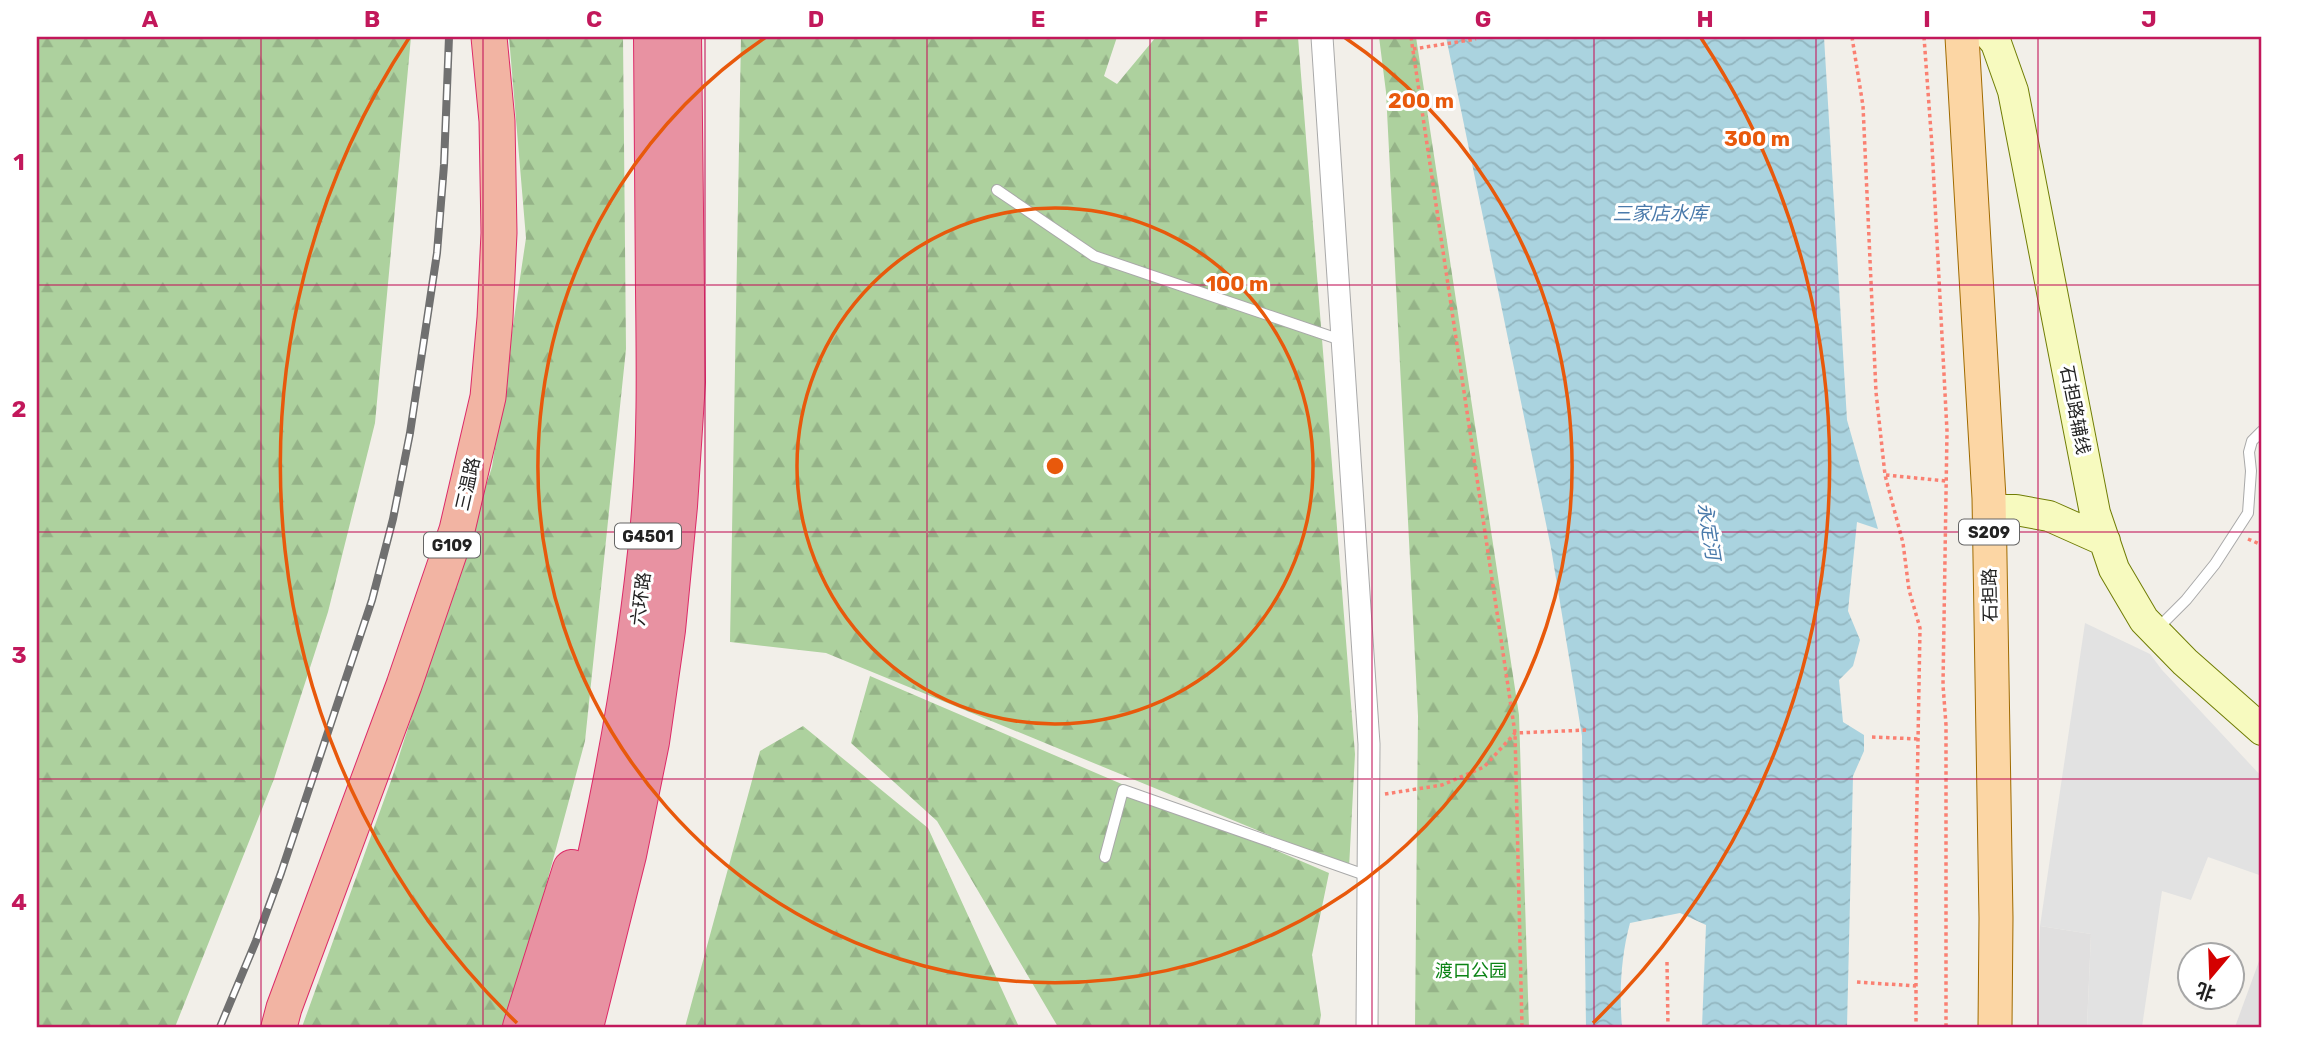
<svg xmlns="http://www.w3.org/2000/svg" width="2299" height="1064" viewBox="0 0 2299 1064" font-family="Rubik,'Noto Sans SC',sans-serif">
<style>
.residential{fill:#e0dfdf}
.forest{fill:url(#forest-firs)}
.parking{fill:#e2e2e2}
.water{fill:url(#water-waves)}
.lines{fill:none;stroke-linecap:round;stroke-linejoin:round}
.service-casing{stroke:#a9a9a9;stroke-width:12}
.minor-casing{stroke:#a9a9a9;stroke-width:23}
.secondary-casing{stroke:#707d05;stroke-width:32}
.primary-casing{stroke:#a06b00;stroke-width:35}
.trunk-casing{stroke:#dc2a67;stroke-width:37}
.motorway-casing{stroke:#dc2a67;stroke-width:40}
.path{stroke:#fa8072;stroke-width:3.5;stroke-dasharray:3.5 3.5;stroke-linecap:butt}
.service{stroke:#fff;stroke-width:10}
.minor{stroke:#fff;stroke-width:21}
.secondary{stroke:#f7fabf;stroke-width:30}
.primary{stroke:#fcd6a4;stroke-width:33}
.trunk{stroke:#f2b4a3;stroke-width:35}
.motorway{stroke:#e892a2;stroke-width:38}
.rail-casing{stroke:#707070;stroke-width:8}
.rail{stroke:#fff;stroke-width:5;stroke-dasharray:16;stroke-linecap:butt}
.grid{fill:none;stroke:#c2185b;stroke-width:2;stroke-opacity:0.55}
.ring{fill:none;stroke:#e8590c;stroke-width:3.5}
.labels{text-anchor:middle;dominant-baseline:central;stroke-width:6;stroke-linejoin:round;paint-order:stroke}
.shield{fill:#fff;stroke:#646464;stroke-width:2}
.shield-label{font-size:16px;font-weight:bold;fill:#222}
.street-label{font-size:18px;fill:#222;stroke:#fff}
.park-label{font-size:18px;fill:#0c8416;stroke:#fff}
.water-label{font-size:19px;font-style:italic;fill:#4a7aab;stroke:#fff}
.centre{fill:#e8590c;stroke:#fff;stroke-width:3.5}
.ring-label{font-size:21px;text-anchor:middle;font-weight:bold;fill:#e8590c;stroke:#fff;stroke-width:6;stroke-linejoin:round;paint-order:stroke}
.neatline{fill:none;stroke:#c2185b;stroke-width:2.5}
.grid-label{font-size:23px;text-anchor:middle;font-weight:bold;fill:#c2185b}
</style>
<defs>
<pattern id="forest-firs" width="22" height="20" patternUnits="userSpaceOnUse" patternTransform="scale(1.75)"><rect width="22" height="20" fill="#add19e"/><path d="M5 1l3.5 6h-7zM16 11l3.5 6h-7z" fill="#95b388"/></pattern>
<pattern id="water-waves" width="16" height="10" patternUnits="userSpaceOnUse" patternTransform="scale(1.75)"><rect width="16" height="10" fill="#aad3df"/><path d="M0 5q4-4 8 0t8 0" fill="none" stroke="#92b5bf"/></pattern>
</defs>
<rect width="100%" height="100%" fill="#f2efe9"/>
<path class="residential" d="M2040,926L2091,934L2087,1026L2092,1027H2037Z
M2262,953V1027H2235Z"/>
<path class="forest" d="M37,37H411L375,423L328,612L274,779L175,1027H37Z
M509,37H623L626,349L585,741L508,1027H302L392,778L492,467L526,238Z
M741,37H1117L1104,76L1117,84L1156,37H1298L1355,754L1349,868L826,653L730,642Z
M1379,37H1416L1519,715L1529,1027H1415L1418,716L1386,92Z
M870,676L1329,873L1312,955L1321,1015L1319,1027H1058L937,821L851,743Z
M803,726L928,828L1019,1027H685L760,751Z"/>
<path class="parking" d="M2085,623L2150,654L2162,670L2262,777V876L2208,857L2191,900L2162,891L2142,1027H2087L2091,934L2040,926Z"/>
<path class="water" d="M1446,37H1824L1847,420L1878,529L1857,522L1848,611L1860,640L1853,666L1839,680L1843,722L1864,735V751L1853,776L1847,1027H1702L1706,925L1680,913L1630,923C1621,956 1619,993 1622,1027H1586L1582,736L1551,548Z"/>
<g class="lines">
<defs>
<path id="service" d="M997,190L1094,256L1341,340
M2157,629L2186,600L2215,564L2248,513L2251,471L2249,452L2252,441L2262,431
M1105,857L1123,790L1368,876"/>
<path id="minor" d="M1322,37L1369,744L1367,1027"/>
<path id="secondary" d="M1991,37L1996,43L2013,91L2095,513L2114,569L2144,620L2185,662L2262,730
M1989,510H2016L2049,516L2105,541"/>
<path id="primary" d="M1962,37L1989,498L1996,918L1995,1027"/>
<path id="trunk" d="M279,1027L284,1008L404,685L457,530L488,397L495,318L499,233L497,121L489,37"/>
<path id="motorway" d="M522,1027L572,869
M556,1027C599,861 634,695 650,523C657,446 656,368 655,291C655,206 654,121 653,37
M584,1027L627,855L650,742L666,630L678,506L686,382L682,37"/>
</defs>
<use href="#service" class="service-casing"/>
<use href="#minor" class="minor-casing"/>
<use href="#secondary" class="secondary-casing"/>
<use href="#primary" class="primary-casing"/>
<use href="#trunk" class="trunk-casing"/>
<use href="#motorway" class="motorway-casing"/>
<path class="path" d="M1411,37L1515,733L1522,1027
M1852,37L1863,106L1876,392L1885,475L1903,543L1909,590L1920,628L1916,854V1027
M1924,37L1932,146L1947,431L1943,685L1946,725V1027
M1413,49L1476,39
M1886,475L1946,481
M2248,539L2262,545
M1872,737L1918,739
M1385,794L1442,785L1484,767L1515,733L1588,730
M1667,962L1668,1027
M1857,982L1916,986"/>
<use href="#service" class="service"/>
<use href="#minor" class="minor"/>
<use href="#secondary" class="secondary"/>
<use href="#primary" class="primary"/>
<use href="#trunk" class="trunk"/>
<use href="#motorway" class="motorway"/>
<defs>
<path id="rail" d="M220,1027L256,941L281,873L372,600L393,519L410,433L437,253L444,165L449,37"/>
</defs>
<use href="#rail" class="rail-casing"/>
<use href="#rail" class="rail"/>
</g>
<path class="grid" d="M261,37V1027M483,37V1027M705,37V1027M927,37V1027M1150,37V1027M1372,37V1027M1594,37V1027M1816,37V1027M2038,37V1027M37,285H2262M37,532H2262M37,779H2262"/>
<g class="ring">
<circle cx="1055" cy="466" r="258"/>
<path d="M1344 37A517 517 0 1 1 766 37"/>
<path d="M517 1023A775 775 0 0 1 409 38M1701 38A775 775 0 0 1 1593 1023"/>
</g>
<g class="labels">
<g class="shield">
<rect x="1959" y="519.5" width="60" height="25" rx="5"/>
<rect x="615" y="523.5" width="66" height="25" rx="5"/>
<rect x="424" y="532.5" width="56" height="25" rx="5"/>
</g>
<g class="shield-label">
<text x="1989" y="532">S209</text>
<text x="648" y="536">G4501</text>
<text x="452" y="545">G109</text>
</g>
<g class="street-label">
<text transform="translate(2075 410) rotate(79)">石担路辅线</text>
<text transform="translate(468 484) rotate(-77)">三温路</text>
<text transform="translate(1990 595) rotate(-91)">石担路</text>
<text transform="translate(641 599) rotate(-83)">六环路</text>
</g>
<g class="park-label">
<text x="1471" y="971">渡口公园</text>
</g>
<g class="water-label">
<text x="1660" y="213">三家店水库</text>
<text transform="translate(1709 531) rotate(81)">永定河</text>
</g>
</g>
<circle cx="1055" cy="466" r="10" class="centre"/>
<g class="ring-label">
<text x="1421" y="108">200 m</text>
<text x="1757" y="146">300 m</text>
<text x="1237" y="291">100 m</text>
</g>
<rect width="2299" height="1064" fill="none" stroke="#ffffff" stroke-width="77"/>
<g transform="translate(2211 976) rotate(199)"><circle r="33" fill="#ffffff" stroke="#a7a7a7" stroke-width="2"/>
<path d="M0-5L12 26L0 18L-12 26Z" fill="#d40000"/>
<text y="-10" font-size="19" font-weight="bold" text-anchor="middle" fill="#222222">北</text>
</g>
<rect x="38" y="38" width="2222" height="988" class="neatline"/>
<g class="grid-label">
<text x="150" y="27">A</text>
<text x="372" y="27">B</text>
<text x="594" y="27">C</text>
<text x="816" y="27">D</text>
<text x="1038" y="27">E</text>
<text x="1261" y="27">F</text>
<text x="1483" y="27">G</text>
<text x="1705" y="27">H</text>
<text x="1927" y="27">I</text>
<text x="2149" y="27">J</text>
<text x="19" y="170">1</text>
<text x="19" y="417">2</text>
<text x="19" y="663">3</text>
<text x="19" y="910">4</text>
</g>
</svg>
